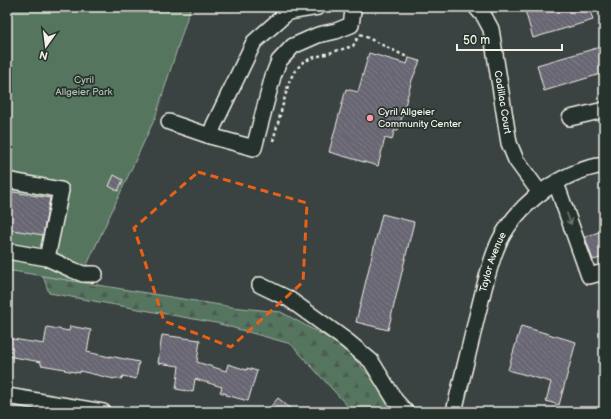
<svg xmlns="http://www.w3.org/2000/svg" width="611" height="419" viewBox="0 0 611 419" font-family="'Balsamiq Sans',sans-serif">
<style>
.forest{fill:url(#forest-firs);stroke:#a4b3a4}
.park{fill:#54755f;stroke:#a4b3a4}
.building{fill:url(#building-back-hatch);stroke:#f4f1e8}
.lines{fill:none;stroke-linecap:round;stroke-linejoin:round}
.minor-casing{stroke:#f4f1e8;stroke-width:18}
.path{stroke:#f4f1e8;stroke-width:2.5;stroke-dasharray:3 3;stroke-linecap:butt}
.minor{stroke:#26332d;stroke-width:15}
.oneway{stroke:#6e766e}
.marked{fill:none;stroke:#e96117;stroke-width:3;stroke-dasharray:8 5;stroke-linejoin:round}
.poi-dot{fill:#ff9aa2;stroke:#26332d;stroke-width:1.5}
.labels{text-anchor:middle;dominant-baseline:central;stroke-width:3.5;stroke-linejoin:round;paint-order:stroke}
.park-label{font-size:10px;fill:#b4bfb1;stroke:#26332d}
.street-label{font-size:10px;fill:#f4f1e8;stroke:#26332d}
.poi-label{font-size:10px;fill:#f4f1e8;stroke:#26332d;text-anchor:start}
</style>
<defs>
<pattern id="forest-firs" width="22" height="20" patternUnits="userSpaceOnUse"><rect width="22" height="20" fill="#54755f"/><path d="M5 1l3.5 6h-7zM16 11l3.5 6h-7z" fill="#4e5c51"/></pattern>
<pattern id="building-back-hatch" width="6" height="6" patternUnits="userSpaceOnUse"><rect width="6" height="6" fill="#686672"/><path d="M-1 5l2 2M0 0l6 6M5-1l2 2" fill="none" stroke="#7e7c86"/></pattern>
</defs>
<rect width="100%" height="100%" fill="#3a4242"/>
<filter id="ink" filterUnits="userSpaceOnUse"><feTurbulence type="fractalNoise" baseFrequency=".025" numOctaves="2"/><feDisplacementMap in="SourceGraphic" scale="8" xChannelSelector="R" yChannelSelector="G"/><feConvolveMatrix kernelMatrix="1 2 1 2 8 2 1 2 1" color-interpolation-filters="sRGB"/></filter>
<g filter="url(#ink)">
<path class="forest" d="M43,276L232,307L281,312L343,346L383,391L391,412H353L291,344L216,323L49,293Z"/>
<path class="park" d="M7,7H188L190,9L155,118L79,282L7,270Z"/>
<path class="building" d="M524,7H589L593,20L533,38Z
M604,46V73L544,91L537,65Z
M369,53L407,64L409,58L420,61L412,80L398,131H394L392,140L385,138L378,166L329,152L346,89L358,92Z
M114,175L123,180L118,191L109,186Z
M7,191L50,198L43,235L7,229Z
M382,214L414,222L388,330L356,322Z
M604,230V257L593,260L585,237Z
M70,326L91,330L87,352L110,357V356L139,362L136,379L123,376L122,379L115,378L114,379L80,371V373L64,370L65,369L41,365V362L7,356V338L44,344L47,327L69,331Z
M521,326L576,342L559,405L546,401L551,382L508,370Z
M162,335L200,340L197,362L226,371L228,364L247,370V368L257,371L248,401L226,395L227,394L220,392L222,387L195,379L193,392L176,389L179,366L158,363Z
M278,398L283,402L294,412H266Z"/>
<g class="lines">
<defs>
<g id="minor">
<path d="M318,7L288,12L254,42L214,125L210,136L254,148L273,76L279,61L293,46L318,35L336,31L351,25L353,11L352,7"/>
<path id="s1" d="M476,7L484,16L491,29L509,143L516,160L540,193"/>
<path d="M570,118L604,110"/>
<path d="M169,122L210,136"/>
<path d="M7,180L61,190L47,258"/>
<path d="M556,183L589,276L604,272"/>
<path d="M7,251L47,258L73,270L83,274H95"/>
<path d="M260,285L289,299L347,341L371,361L395,400L406,412"/>
<path d="M7,396L103,412"/>
<path id="s2" d="M454,412C461,381 469,351 476,320C483,294 488,266 499,242C518,203 562,171 604,165"/>
</g>
</defs>
<use href="#minor" class="minor-casing"/>
<path class="path" d="M360,34L409,58
M273,141L289,82L294,72L303,62L312,58L353,46L358,37"/>
<use href="#minor" class="minor"/>
</g>
<defs><path id="oneway-shaft" d="M-6 0H5M1.5-3L5.5 0L1.5 3" fill="none" stroke-width="1.6" stroke-linecap="round" stroke-linejoin="round"/></defs>
<use class="oneway" href="#oneway-shaft" transform="translate(569 219) rotate(70)"/>
</g>
<path class="marked" d="M198,172L307,203L303,282L231,347L164,321L134,228Z"/>
<circle class="poi-dot" cx="370" cy="118" r="4"/>
<g class="labels">
<g class="park-label">
<text x="84" y="80">Cyril<tspan x="84" dy="12">Allgeier Park</tspan></text>
</g>
<g class="street-label">
<text stroke="none"><textPath href="#s1" startOffset="101">Cadillac Court</textPath></text>
<text stroke="none"><textPath href="#s2" startOffset="155">Taylor Avenue</textPath></text>
</g>
<g class="poi-label">
<text x="378" y="112">Cyril Allgeier<tspan x="378" dy="12">Community Center</tspan></text>
</g>
</g>
<rect width="611" height="419" fill="none" stroke="#26332d" stroke-width="24"/>
<rect x="12" y="12" width="587" height="395" fill="none" stroke="#f4f1e8" stroke-width="1.5" filter="url(#ink)"/>
<g transform="translate(46 46) rotate(194)" stroke="#26332d" stroke-width="3" paint-order="stroke">
<path d="M0-3L7 15L0 10L-7 15Z" fill="#f4f1e8"/>
<text y="-6" font-size="11" font-weight="bold" text-anchor="middle" fill="#f4f1e8">N</text>
</g>
<path d="M457 44v6h105v-6" fill="none" stroke="#f4f1e8" stroke-width="2"/>
<text x="463" y="44" font-size="12" fill="#f4f1e8" stroke="#26332d" stroke-width="3" paint-order="stroke">50 m</text>
</svg>
